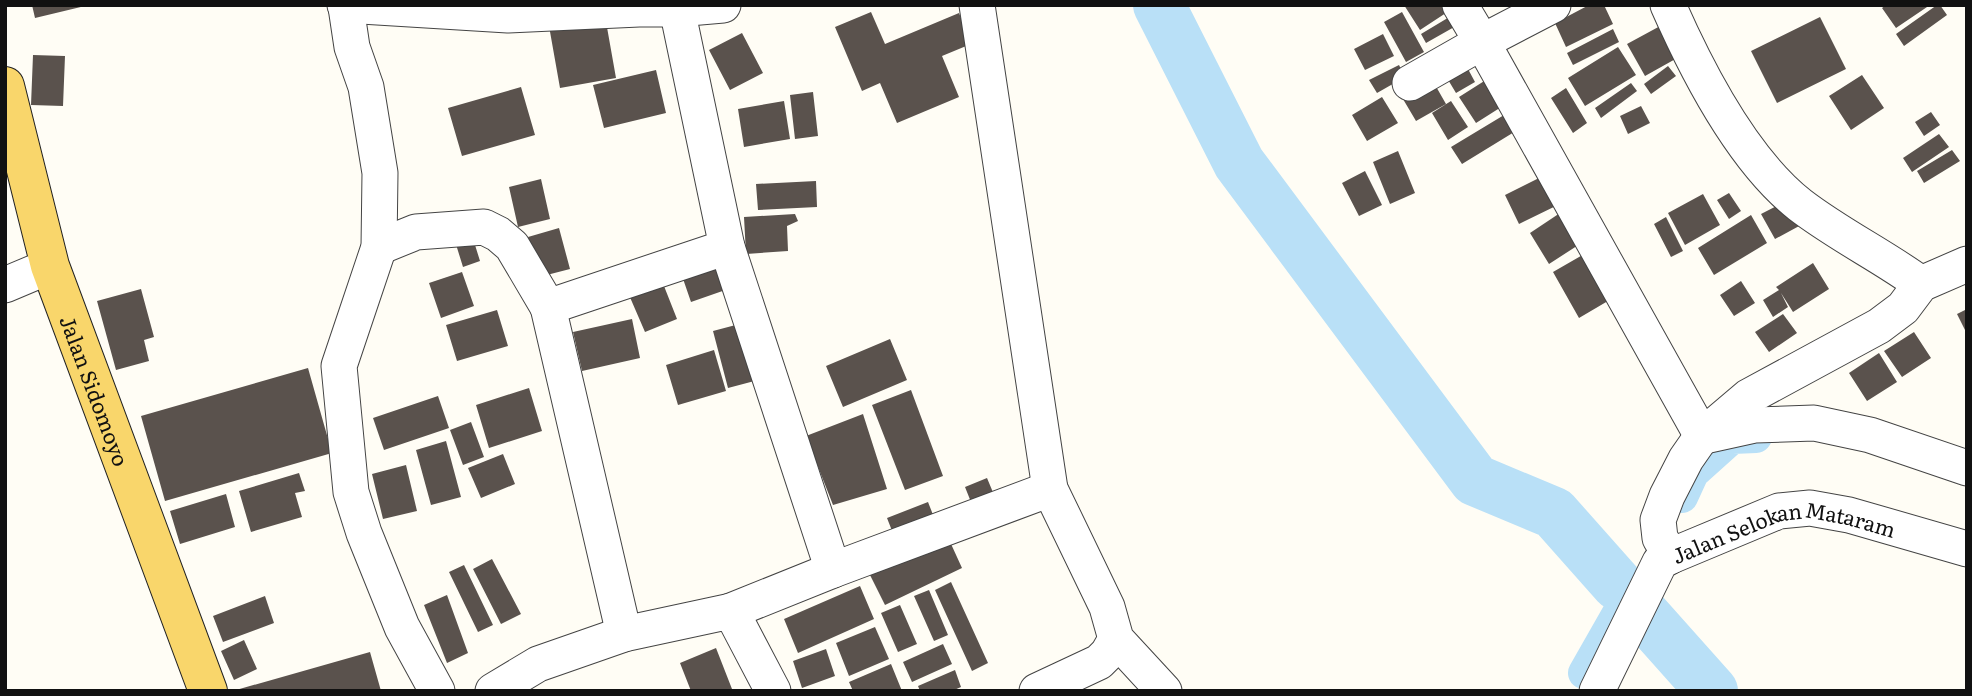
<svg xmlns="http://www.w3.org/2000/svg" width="1972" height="696" viewBox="0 0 1972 696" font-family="Literata,serif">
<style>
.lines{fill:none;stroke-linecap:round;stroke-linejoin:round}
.canal{stroke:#b9e0f7;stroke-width:32}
.river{stroke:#b9e0f7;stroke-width:52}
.building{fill:#5a524d}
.minor-casing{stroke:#444;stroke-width:37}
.major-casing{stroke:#222;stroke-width:40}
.minor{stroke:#fff;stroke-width:35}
.major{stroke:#f9d66b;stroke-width:38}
.labels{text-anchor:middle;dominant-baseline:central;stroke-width:7;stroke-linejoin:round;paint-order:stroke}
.street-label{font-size:21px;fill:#111;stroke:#fff}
</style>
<rect width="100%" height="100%" fill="#fffdf5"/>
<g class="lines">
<path class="canal" d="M1682,497L1693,473L1732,438L1756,437
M1584,673L1625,601"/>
<path class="river" d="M1159,5L1239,163L1475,480L1554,513L1617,584
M1638,608L1712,691"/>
</g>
<path class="building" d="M32,5H85V6L35,18Z
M1404,5H1450L1452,9L1420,30Z
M1589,5H1604L1613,24L1566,47L1555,23Z
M1886,5H1930L1896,28L1882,8Z
M1937,5H1940L1947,15L1904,46L1896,34Z
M871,12L885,44L959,13L971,44L942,56L959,97L897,123L880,83L862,91L835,27Z
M1402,12L1424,52L1406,62L1384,22Z
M605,16L616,78L560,88L549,26Z
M1451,16L1456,26L1426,43L1421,34Z
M1820,17L1846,69L1777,103L1751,51Z
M1662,25L1679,57L1645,76L1627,44Z
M1613,29L1619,42L1573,65L1567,53Z
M742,33L763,73L730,90L709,50Z
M1383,34L1394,56L1365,70L1354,49Z
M1618,47L1636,75L1585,106L1568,78Z
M33,55L65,56L63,106L31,105Z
M1461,56L1475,82L1456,93L1441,68Z
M1399,65L1405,77L1377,93L1369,80Z
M1668,66L1676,76L1651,94L1644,84Z
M656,70L666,113L604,128L593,85Z
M1862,75L1884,108L1851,130L1829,96Z
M1430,76L1446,104L1416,121L1400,94Z
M1489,78L1506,104L1476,123L1459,97Z
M1631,83L1637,91L1601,118L1595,108Z
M521,87L535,135L462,156L448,108Z
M1566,88L1587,123L1573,133L1551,98Z
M813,92L818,136L795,139L790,95Z
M1382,97L1398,123L1367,141L1352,115Z
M784,101L790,139L744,147L738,109Z
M1451,101L1468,127L1448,140L1432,113Z
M1641,106L1650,123L1628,134L1620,116Z
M1514,109L1524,126L1462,164L1451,147Z
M1931,112L1940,125L1924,136L1915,122Z
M1939,134L1949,147L1912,172L1903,158Z
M1952,150L1960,161L1924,183L1917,171Z
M1398,151L1415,193L1390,204L1373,162Z
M1365,171L1382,205L1359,216L1342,183Z
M1549,173L1564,202L1519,224L1505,195Z
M541,179L550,219L518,227L509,187Z
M816,181L817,207L758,210L756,184Z
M1729,193L1741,211L1729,219L1717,200Z
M1703,194L1720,225L1685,245L1668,213Z
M1788,200L1801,225L1775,239L1761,214Z
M1563,211L1583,242L1549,264L1530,233Z
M795,214L798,221L787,226L788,251L746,254L744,217Z
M1751,215L1767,243L1714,275L1698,248Z
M1666,217L1683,251L1671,257L1654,224Z
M559,228L570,269L539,277L528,237Z
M471,232L480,261L463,267L454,238Z
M1586,253L1613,298L1579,318L1553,272Z
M724,258L734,287L691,302L681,273Z
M1813,263L1829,289L1793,312L1781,293L1788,307L1773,317L1763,300L1779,290L1776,287Z
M462,272L474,306L441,318L429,283Z
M662,281L677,319L645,332L629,295Z
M1741,281L1755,303L1734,316L1720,295Z
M141,289L154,337L144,340L149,361L116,370L97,301Z
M1967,309V334L1957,314Z
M497,310L508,346L457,361L446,325Z
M1783,314L1797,333L1769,352L1755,332Z
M632,319L640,358L582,371L573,332Z
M747,322L762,379L728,388L713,331Z
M1914,332L1931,358L1902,377L1884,351Z
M890,339L907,380L843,407L826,366Z
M714,350L726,391L678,405L666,365Z
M1879,353L1897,382L1867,401L1849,373Z
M308,368L332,453L165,501L141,416Z
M529,388L542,431L489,448L476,405Z
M911,390L943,476L905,490L872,405Z
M438,396L449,428L384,450L373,418Z
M863,414L887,489L833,505L806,436Z
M471,422L484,457L463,465L450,430Z
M446,441L461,497L431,505L416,450Z
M503,454L515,484L481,498L468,468Z
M406,465L417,511L383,519L372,474Z
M299,473L305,491L295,493L302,517L251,532L239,491Z
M987,478L997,502L975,512L965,487Z
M226,494L235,527L180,544L170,511Z
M928,502L937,525L896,541L887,518Z
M946,533L962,568L885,605L868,571Z
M492,559L521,614L501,624L473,569Z
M464,565L493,625L478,632L449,572Z
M951,582L988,663L972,671L935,590Z
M860,586L874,619L798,653L784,619Z
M929,590L948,635L934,641L914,596Z
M447,595L468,653L447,663L424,605Z
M265,596L274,623L223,642L213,616Z
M900,605L917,644L898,652L881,613Z
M875,627L889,659L849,676L836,643Z
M244,640L257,669L234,680L221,651Z
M943,644L952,664L912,682L903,662Z
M716,648L732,689L728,691H691L680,663Z
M826,649L835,676L802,688L793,661Z
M370,652L381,691H236V690Z
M891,664L902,691H853L849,682Z
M955,670L961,687L952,691H920L918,686Z"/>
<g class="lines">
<defs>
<g id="minor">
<path d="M345,5L508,15L639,9H677L723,5"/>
<path d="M977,5L1050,489L1107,607L1116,639L1164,691"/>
<path d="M1460,5L1482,42L1702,436"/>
<path d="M1668,5C1697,71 1743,160 1800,205C1839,235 1883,256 1921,284"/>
<path d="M346,7L352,47L366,87L380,173L379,247L339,366L351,492L364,533L402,627L437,691"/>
<path d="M1410,83L1482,42L1553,5"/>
<path d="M379,247L416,232L484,227L498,234L512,246L548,307"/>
<path d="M727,247L833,570"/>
<path d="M5,285L50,266"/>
<path d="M1705,436L1755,425L1814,423L1870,435L1967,468"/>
<path d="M1671,556L1660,538L1658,520L1667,496L1686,459L1702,436L1748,397L1879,326L1903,308L1921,284L1967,264"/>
<path d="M731,611L833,570L1050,489"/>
<path d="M624,634L548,307L727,247L677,9"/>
<path d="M493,691L538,664L624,634L731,611L773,691"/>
<path d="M1037,691L1099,662L1108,653L1116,639"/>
<path id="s1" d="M1597,691L1660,562L1671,556L1779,511L1810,508L1849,515L1967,549"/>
</g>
<g id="major">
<path id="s2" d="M5,86L50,266L208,691"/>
</g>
</defs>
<use href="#minor" class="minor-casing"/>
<use href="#major" class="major-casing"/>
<use href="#minor" class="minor"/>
<use href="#major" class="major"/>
</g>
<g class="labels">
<g class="street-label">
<text stroke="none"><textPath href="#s2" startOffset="318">Jalan Sidomoyo</textPath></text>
<text stroke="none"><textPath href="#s1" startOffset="275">Jalan Selokan Mataram</textPath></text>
</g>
</g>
<rect width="1972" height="696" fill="none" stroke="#111111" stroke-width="14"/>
</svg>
